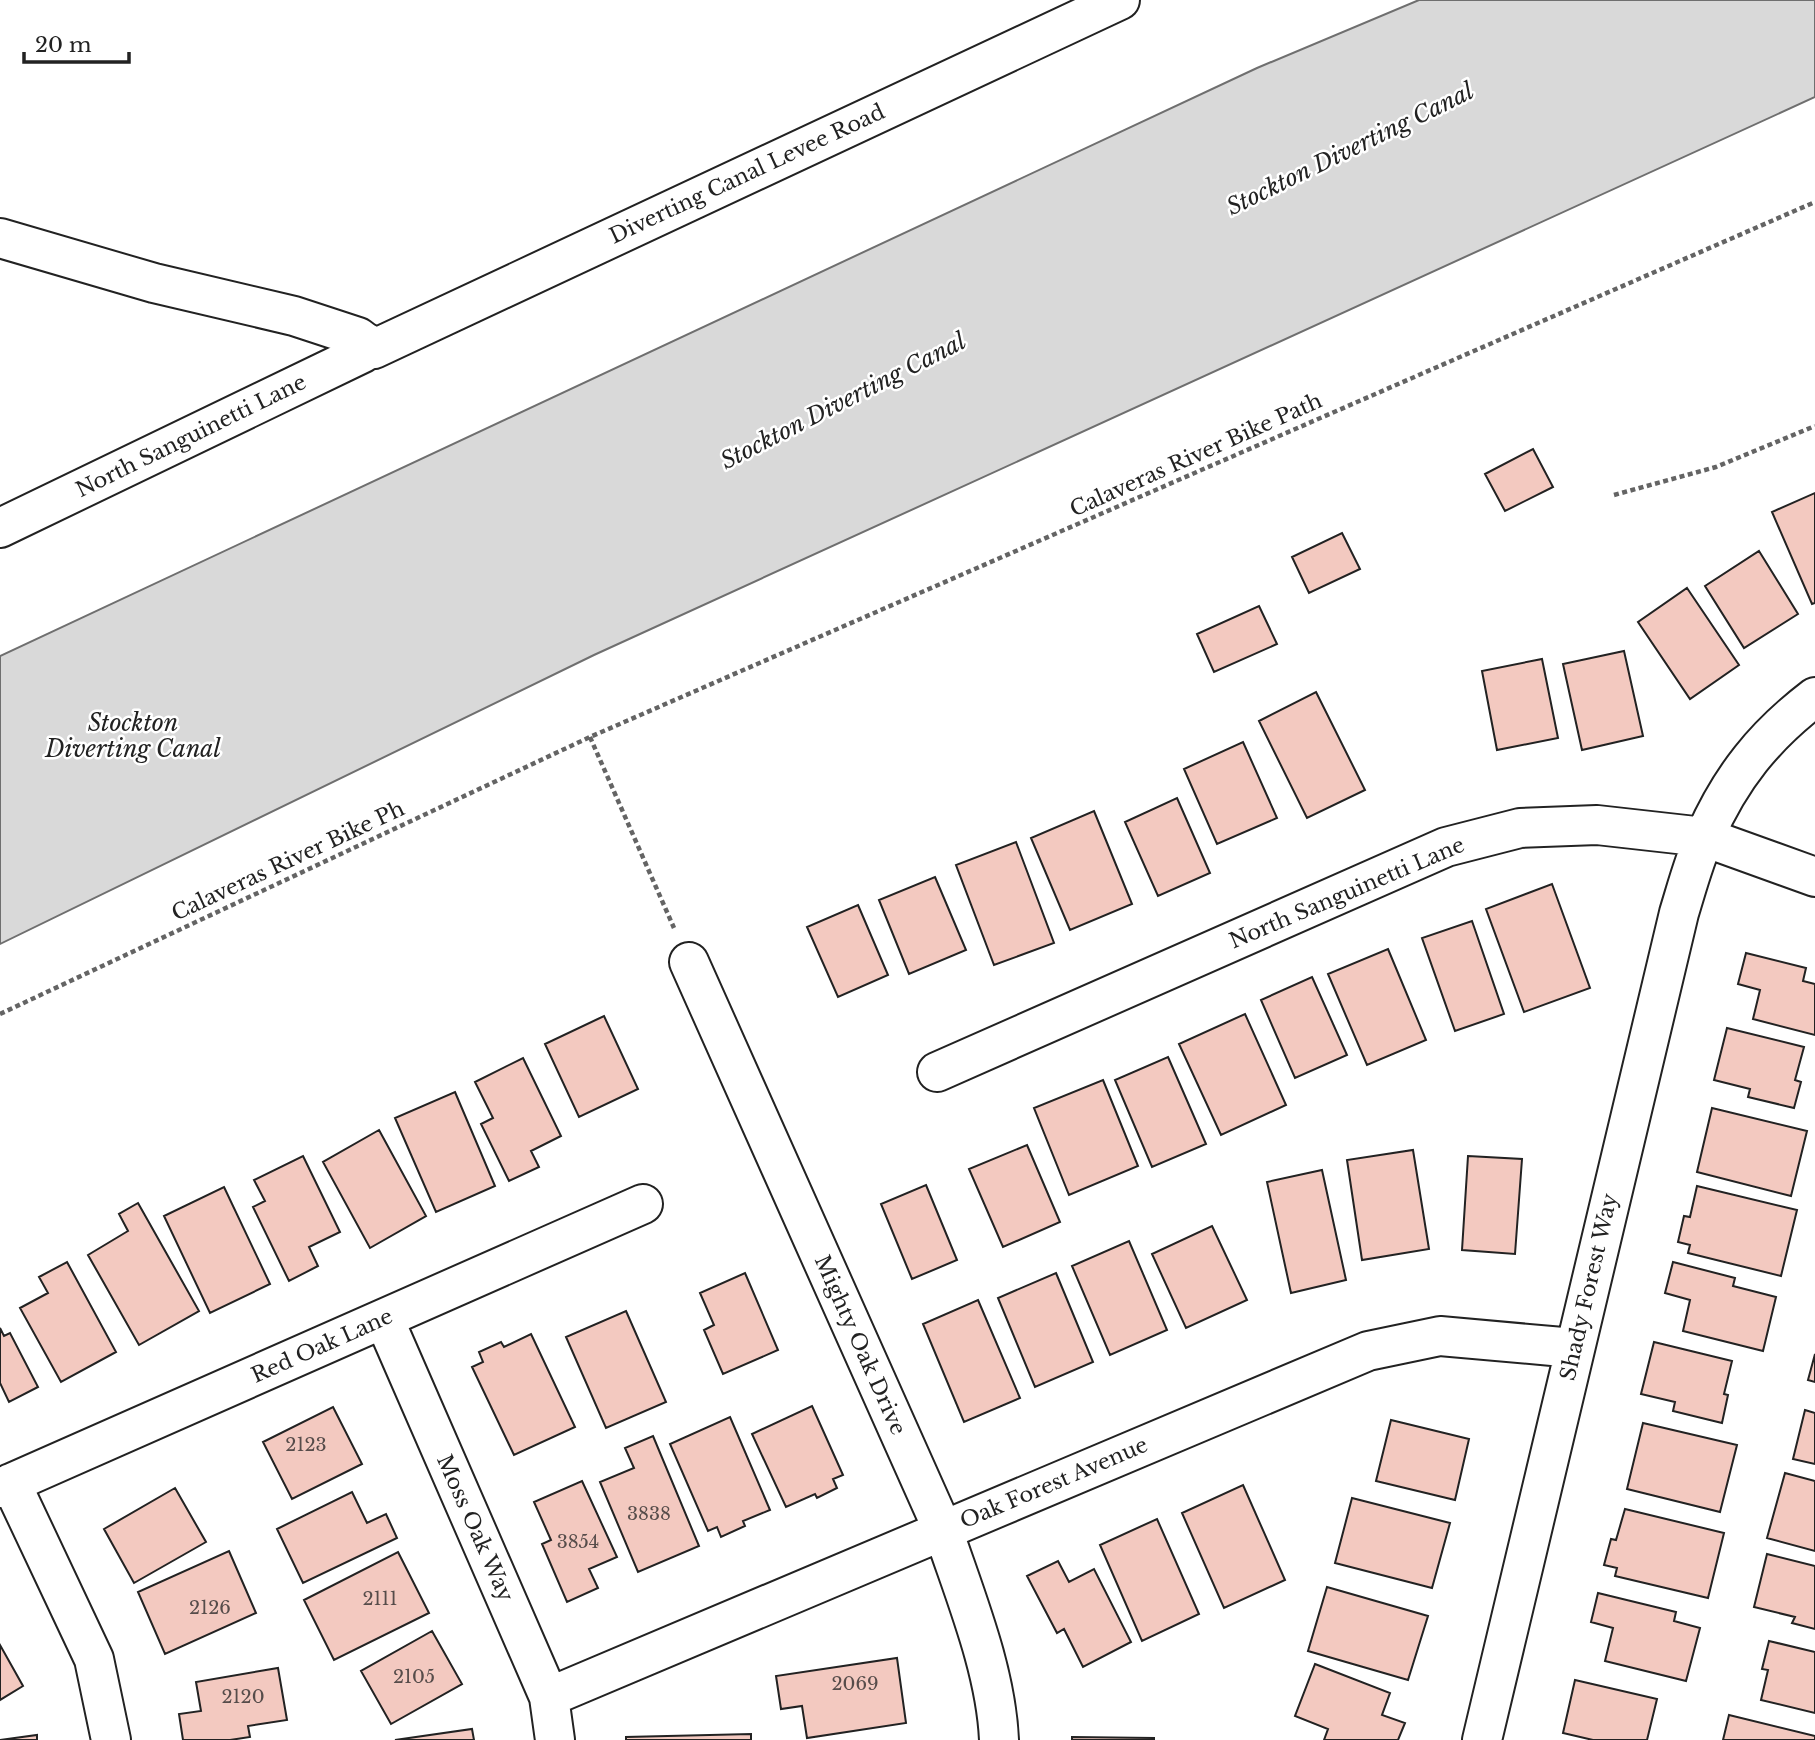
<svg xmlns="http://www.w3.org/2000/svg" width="1815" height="1740" viewBox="0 0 1815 1740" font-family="'Libre Baskerville',serif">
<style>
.water{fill:#d9d9d9;stroke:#6f6f6f;stroke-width:2}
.building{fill:#f3c9c0;stroke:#222;stroke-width:2}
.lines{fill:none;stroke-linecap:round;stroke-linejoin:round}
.minor-casing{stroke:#222;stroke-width:42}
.path{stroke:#646464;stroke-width:4.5;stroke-dasharray:5 3.5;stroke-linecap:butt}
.minor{stroke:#fff;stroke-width:38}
.labels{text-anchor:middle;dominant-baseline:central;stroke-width:5;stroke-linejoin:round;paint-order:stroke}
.number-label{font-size:18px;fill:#564c4a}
.street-label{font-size:21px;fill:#222;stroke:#fff}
.water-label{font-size:23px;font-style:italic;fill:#222;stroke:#fff}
</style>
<rect width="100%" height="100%" fill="#fff"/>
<path class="water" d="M1419,0H1815V97L594,655L0,944V656L1257,68Z"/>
<path class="building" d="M1533,449L1553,487L1505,511L1485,474Z
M1815,493V603L1812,604L1772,512Z
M1342,533L1360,569L1309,593L1292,557Z
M1759,551L1798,614L1744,648L1705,586Z
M1687,588L1739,665L1690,699L1638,622Z
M1259,606L1277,644L1214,672L1197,634Z
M1624,651L1643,736L1582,750L1563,664Z
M1542,659L1558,738L1497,750L1482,671Z
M1316,692L1365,790L1307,818L1259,721Z
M1243,742L1277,818L1217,844L1184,769Z
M1177,798L1210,873L1158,896L1125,822Z
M1094,811L1132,904L1070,930L1031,838Z
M1016,842L1054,943L994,965L956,865Z
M935,877L966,950L909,974L879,900Z
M1552,884L1590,988L1524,1012L1486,909Z
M858,905L888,975L838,997L807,927Z
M1472,921L1504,1014L1455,1031L1422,938Z
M1388,949L1426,1040L1367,1065L1328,974Z
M1746,953L1806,968L1803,981L1815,984V1035L1753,1019L1760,990L1738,984Z
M1312,977L1347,1055L1295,1078L1261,1000Z
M1245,1014L1286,1105L1221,1135L1179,1044Z
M604,1016L638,1089L579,1117L545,1044Z
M1727,1028L1804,1047L1795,1080L1801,1082L1794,1108L1748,1097L1750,1089L1714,1080Z
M1168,1057L1206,1144L1152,1167L1115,1080Z
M523,1058L561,1136L531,1151L539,1167L509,1181L481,1124L493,1118L475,1082Z
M1103,1080L1138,1166L1069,1195L1034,1108Z
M455,1092L495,1186L436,1212L395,1118Z
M1712,1108L1807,1131L1791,1196L1697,1172Z
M379,1130L426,1216L370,1248L323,1162Z
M1027,1145L1060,1222L1003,1247L969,1169Z
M1413,1150L1429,1249L1362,1260L1347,1160Z
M303,1156L340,1232L309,1247L318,1266L289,1281L253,1207L265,1201L254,1180Z
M1468,1156L1522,1159L1515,1254L1462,1250Z
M1322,1170L1346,1280L1291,1293L1267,1182Z
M926,1185L957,1260L912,1279L881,1204Z
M1697,1186L1797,1210L1781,1276L1688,1253L1690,1245L1678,1242L1684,1216L1690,1217Z
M224,1187L270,1284L210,1313L164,1216Z
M138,1203L199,1311L139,1345L88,1255L128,1231L119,1214Z
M1212,1226L1247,1300L1186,1328L1152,1254Z
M1129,1241L1167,1330L1110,1355L1072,1266Z
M67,1262L116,1352L61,1382L20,1308L48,1293L39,1277Z
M1673,1262L1735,1278L1733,1286L1776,1297L1763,1351L1683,1331L1690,1300L1665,1293Z
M745,1273L778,1350L723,1374L704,1330L714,1325L700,1293Z
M1056,1273L1093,1362L1035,1387L998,1298Z
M978,1300L1020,1398L964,1422L923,1324Z
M626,1311L666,1402L606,1428L566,1337Z
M0,1328L4,1336L10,1333L38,1387L9,1402L0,1383Z
M531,1334L575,1427L514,1455L472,1367L483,1362L479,1352L501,1342L504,1347Z
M1654,1342L1732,1361L1724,1394L1728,1395L1722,1423L1673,1411L1675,1402L1641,1394Z
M1815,1354V1382L1808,1380Z
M812,1406L843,1475L833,1479L837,1488L817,1498L815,1494L786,1507L752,1434Z
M333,1407L362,1464L292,1499L263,1442Z
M1805,1410L1815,1413V1464L1793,1459Z
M730,1417L770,1510L743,1521L745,1526L721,1537L717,1527L708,1531L670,1444Z
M1391,1420L1469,1439L1455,1500L1376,1481Z
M1643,1423L1737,1445L1720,1512L1627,1489Z
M653,1436L699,1546L638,1572L600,1482L634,1468L625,1448Z
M1785,1473L1815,1481V1551L1767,1538Z
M582,1481L617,1557L589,1569L598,1588L567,1602L542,1544L551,1540L534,1502Z
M1243,1485L1285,1580L1224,1608L1182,1513Z
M175,1488L206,1542L134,1583L104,1529Z
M352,1492L367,1523L386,1514L397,1538L303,1583L277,1529Z
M1352,1498L1450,1523L1432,1588L1335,1563Z
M1625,1509L1724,1533L1708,1598L1615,1576L1617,1568L1604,1565L1611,1539L1616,1540Z
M1157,1519L1199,1614L1142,1641L1100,1545Z
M229,1551L256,1613L165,1654L138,1592Z
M398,1552L429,1613L334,1660L304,1600Z
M1767,1554L1815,1566V1629L1792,1623L1795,1617L1754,1607Z
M1058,1561L1069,1582L1094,1569L1131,1642L1083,1667L1064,1629L1057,1633L1027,1576Z
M1327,1587L1428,1616L1408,1680L1308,1651Z
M1598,1593L1676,1612L1674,1621L1700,1628L1686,1681L1605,1661L1613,1628L1591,1622Z
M432,1631L462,1684L391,1724L361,1671Z
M1769,1641L1815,1652V1713L1761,1700L1768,1670L1762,1669Z
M0,1645L23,1686L0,1700Z
M897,1658L906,1723L807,1738L802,1706L781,1709L776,1676Z
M1315,1664L1390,1693L1382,1715L1405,1723L1398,1740H1324L1328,1729L1295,1716Z
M278,1668L287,1720L248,1726L250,1737L230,1740H183L179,1714L201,1711L196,1682Z
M1575,1680L1657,1699L1647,1740H1593L1563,1733Z
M1729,1715L1815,1736V1740H1723Z
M472,1729L474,1740H395Z
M751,1734V1740H626V1737Z
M37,1735V1740H0Z
M1072,1737L1154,1738V1740H1072Z"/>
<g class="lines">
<defs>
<path id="minor" d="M0,238L154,283L294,316L358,337L374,349L1120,0
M0,528L363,353L367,343
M689,962L943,1530C965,1596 996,1670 999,1740
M937,1072L1446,847L1520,828L1597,825L1704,837L1815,877
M384,1319L549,1697L555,1740
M11,1483L94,1659L111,1740
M0,1488L643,1204
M549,1697L1368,1351L1440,1336L1574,1348
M1482,1740L1679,913C1687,887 1694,860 1705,836C1731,777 1764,736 1815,697"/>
</defs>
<use href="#minor" class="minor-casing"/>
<path class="path" d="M1614,495L1716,467L1815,426
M590,737L674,928
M0,1014L590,737L1815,202"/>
<use href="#minor" class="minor"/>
</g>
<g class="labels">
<g class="number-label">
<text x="306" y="1445">2123</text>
<text x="649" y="1514">3838</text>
<text x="578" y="1542">3854</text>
<text x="380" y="1599">2111</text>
<text x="210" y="1608">2126</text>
<text x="414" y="1677">2105</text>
<text x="855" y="1684">2069</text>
<text x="243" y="1697">2120</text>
</g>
<g class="street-label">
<text transform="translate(747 174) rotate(-25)">Diverting Canal Levee Road</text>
<text transform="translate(191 436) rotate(-26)">North Sanguinetti Lane</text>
<text transform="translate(1196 455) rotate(-24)">Calaveras River Bike Path</text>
<text transform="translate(288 861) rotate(-25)">Calaveras River Bike Ph</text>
<text transform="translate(1347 893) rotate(-23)">North Sanguinetti Lane</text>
<text transform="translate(1589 1287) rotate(-77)">Shady Forest Way</text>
<text transform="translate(860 1345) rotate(66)">Mighty Oak Drive</text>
<text transform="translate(322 1346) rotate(-24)">Red Oak Lane</text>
<text transform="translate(1054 1483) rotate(-23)">Oak Forest Avenue</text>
<text transform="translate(475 1528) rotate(66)">Moss Oak Way</text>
</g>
<g class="water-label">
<text transform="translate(1350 149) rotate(-26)">Stockton Diverting Canal</text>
<text transform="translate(843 401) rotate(-27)">Stockton Diverting Canal</text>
<text x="133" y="723">Stockton<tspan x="133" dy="26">Diverting Canal</tspan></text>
</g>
</g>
<path d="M24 52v10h105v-10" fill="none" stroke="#222222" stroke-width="3.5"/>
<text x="35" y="52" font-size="21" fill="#222222" stroke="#ffffff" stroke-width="5" paint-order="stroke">20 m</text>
</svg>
